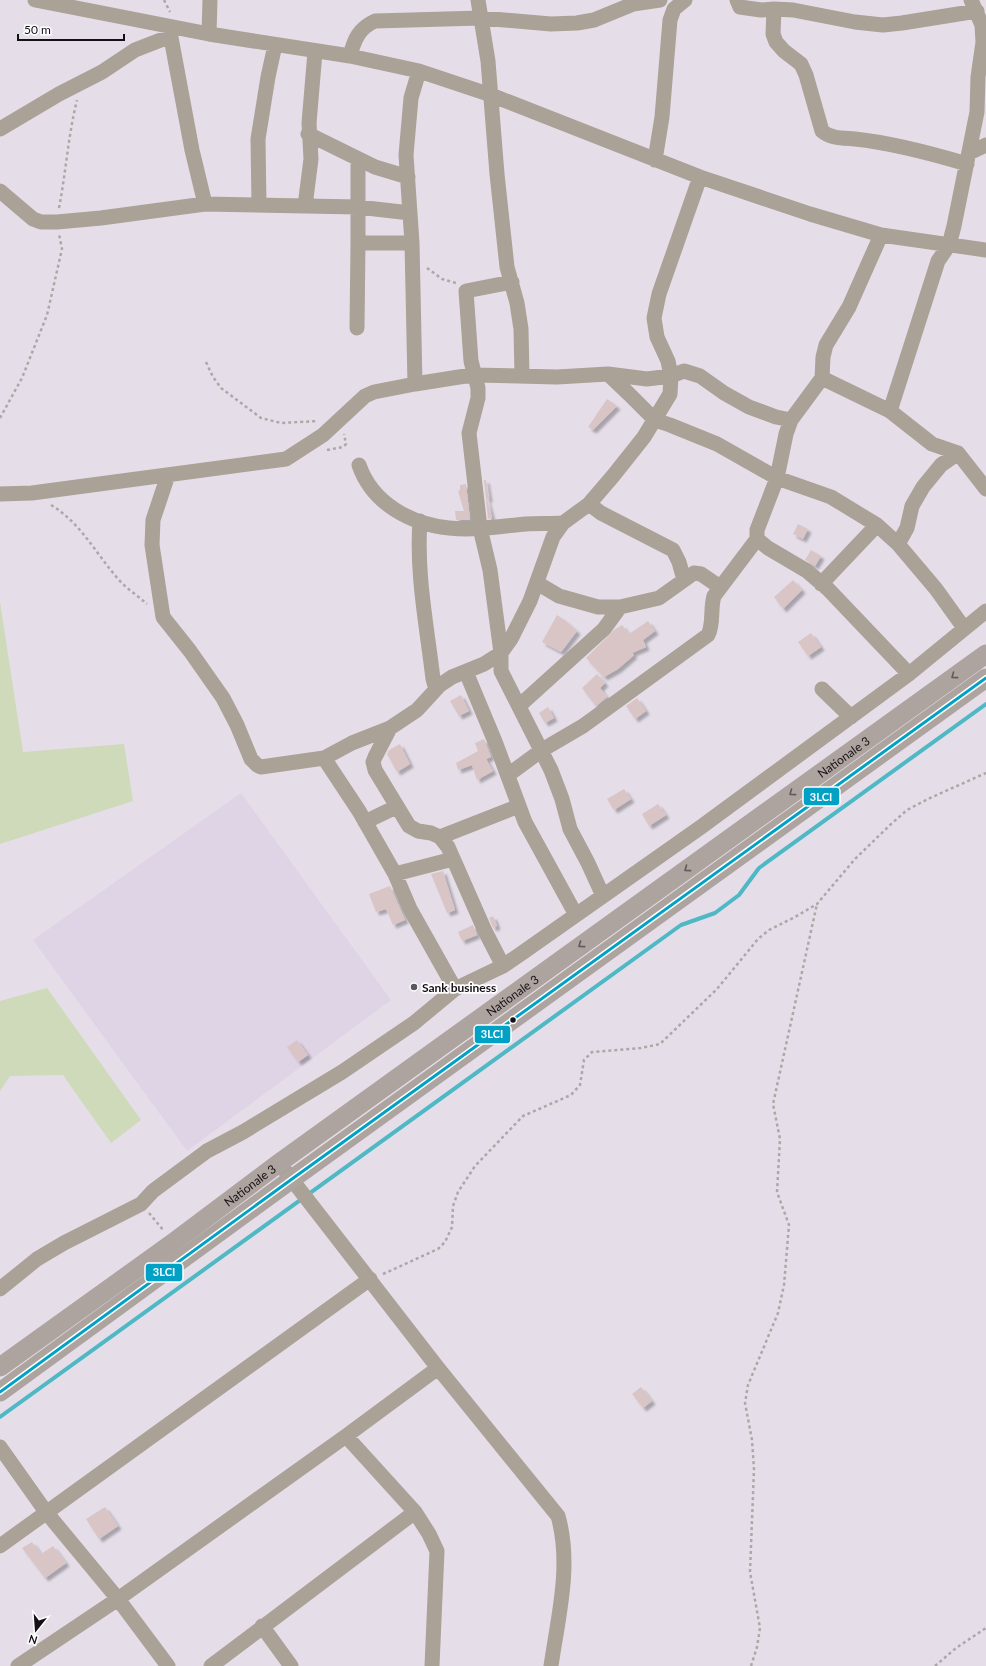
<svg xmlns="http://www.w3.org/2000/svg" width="986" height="1666" viewBox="0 0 986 1666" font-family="Lato,sans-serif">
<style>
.built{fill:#dfd3e6}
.green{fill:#cedab9}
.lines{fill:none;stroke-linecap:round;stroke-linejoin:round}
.stream{stroke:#4eb8c5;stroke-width:4}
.building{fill:#d9c5c5;filter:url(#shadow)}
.path{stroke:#aea7a6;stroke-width:2.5;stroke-dasharray:3 3;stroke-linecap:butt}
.minor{stroke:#aaa197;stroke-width:15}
.major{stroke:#aea49f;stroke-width:19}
.bus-1-casing{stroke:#fff;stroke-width:6}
.bus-1{stroke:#01a1c5;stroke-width:3}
.oneway{stroke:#615a5a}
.poi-dot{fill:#5d5860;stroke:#fff;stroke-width:1.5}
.bus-dot{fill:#141016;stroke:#fff;stroke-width:1.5}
.labels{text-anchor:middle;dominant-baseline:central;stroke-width:3.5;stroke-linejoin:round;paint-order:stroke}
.street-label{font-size:12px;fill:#141016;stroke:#fff}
.poi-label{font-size:12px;font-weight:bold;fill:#141016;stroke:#fff;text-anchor:start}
.line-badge{stroke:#fff;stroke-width:1.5}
.badge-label{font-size:11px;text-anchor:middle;font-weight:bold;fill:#fff}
</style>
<defs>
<filter id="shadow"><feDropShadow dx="3.5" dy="3.5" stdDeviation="1" flood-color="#0004"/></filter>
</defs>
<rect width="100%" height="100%" fill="#e5dee9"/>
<path class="built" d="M241,793L391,1000L187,1151L33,940Z"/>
<path class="green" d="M0,602L23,752L124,744L133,801L0,844Z
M47,988L141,1120L111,1143L63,1075L10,1076L0,1091V1001Z"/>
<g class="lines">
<path class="stream" d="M0,1417L681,925L715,913L739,895L759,868L986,704"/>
</g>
<path class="building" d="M607,399L617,406L593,430L588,427Z
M484,480H486L489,499H487L492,518L488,519Z
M466,484L470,520H456L455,511H464L458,491L460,490V485Z
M798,524L808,529L803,539L793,534Z
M811,550L821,556L815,566L805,560Z
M793,580L802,590L783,609L774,597Z
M557,615L566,621L577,631L561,652L542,642Z
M648,621L655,631L643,640L646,647L632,653L634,655L618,669L604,677L586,658L614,630L622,625L629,634Z
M811,633L821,647L808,656L798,642Z
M597,674L605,683L600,688L607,697L596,706L582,688Z
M461,695L469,711L459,716L450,701Z
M637,698L646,711L635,719L626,706Z
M548,707L554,718L545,723L539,713Z
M484,739L491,757L486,759L493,771L477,780L472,765L458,770L456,763L478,751L475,743Z
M400,744L410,764L397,772L387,754L389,750Z
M624,789L631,799L614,810L607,799Z
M658,804L666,815L649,826L642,814Z
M443,871L455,910L447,913L431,874Z
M390,886L405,920L393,925L386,909L376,912L369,894Z
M493,916L497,926L493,928L489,918Z
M473,925L477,935L462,941L458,932Z
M297,1040L308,1055L298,1062L287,1047Z
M641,1387L652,1401L643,1408L632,1394Z
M105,1507L118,1526L99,1539L86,1519Z
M32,1542L41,1554L53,1546L66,1563L45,1578L22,1548Z"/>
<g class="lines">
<path class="path" d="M164,0L170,12
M59,208C66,172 68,136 77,100
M427,268L442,279L456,283
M206,362L213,377L221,388L261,418L281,423L318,421
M0,418L22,378L47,315L62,249L59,234
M327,450L343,447L346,444L344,434
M51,505C81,523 96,554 119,580C127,589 138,596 147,604
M149,1213L164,1231
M383,1274L438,1249L445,1242L452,1227L453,1206L458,1192L475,1166L523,1116L571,1095L580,1085L584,1060L592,1052L641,1048L660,1044L717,989L758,939L769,930L795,917L817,904L855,859L890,825L907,810L930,798L986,773
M751,1666L757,1647L760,1628L750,1572L754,1469L752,1440L745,1403L748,1385L778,1313L784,1285L789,1225L777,1192L780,1139L773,1104L817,904
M935,1666L956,1648L986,1628"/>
<path class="minor" d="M35,0L209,34L350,56L419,71L491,95L700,177L810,214L881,235L986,250
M478,0L488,61L497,174L507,267L517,303L521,329L522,376
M737,0L740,7L761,10L774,9L793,10L855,22L883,25L902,23L977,11
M774,9L773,34L776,42L784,51L801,64L806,75L822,131C831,139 844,138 855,139C893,143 930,153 967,164
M169,27L192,150L205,204
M209,34L210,0
M350,56C354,40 359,28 375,21L481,18L551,24L577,23L594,20L633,4L660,0
M0,129L59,94L102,72L135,50L171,36
M308,134L375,167L408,177
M969,153L986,145
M358,160V207L410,213
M655,160L662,117L670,20L674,9L685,0
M0,191L33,219L41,222H57L101,218L205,204L358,207V243H412
M259,205L258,139L268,77L275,45
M305,206L311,159L309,123L315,52
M881,235L849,307L826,345L823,357L822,378L791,420L786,434L777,478L757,530V539L768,548L807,571L828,589L909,674
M512,282L466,291L471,361L478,388V398L469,433L480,528L490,570L501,653V671L551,770L562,799L570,829L588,863L603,896
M357,328L358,243
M608,374L629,394L655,420L670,425L717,444L777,478L831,497L877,525L898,544L936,589L964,628
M822,378L890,411L932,444L958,453L986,489
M415,384L412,243L406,155L411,98L419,71
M890,411L938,261L949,245L954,226L977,112L978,77L983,42L982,25L971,0
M359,465C372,503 410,524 449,528C475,531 501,526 526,524C538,523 551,524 563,523
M168,475L153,520L152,545L163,617L190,651L223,698L237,725L251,759L257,765L261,767L324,758L352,743L390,728L417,710L440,685L452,677L484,664L501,653L511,639L530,601L553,537L563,523L589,504L613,476L644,437L670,394L671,376L668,361L657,337L654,318L659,294L700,177
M0,494L32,493L286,459L323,435L365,396L374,392L415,384L459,377L474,375L557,377L608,374L647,379L671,376L684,371L700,376L724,393L749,407L776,417L791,420
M589,504L601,513L673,550L679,562L684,580
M420,521C416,574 427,627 433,679L436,689
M898,544L907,528L912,506L923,487L941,465L958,453
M537,583L559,596L598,607H620L659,598L694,573L701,574L720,587
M821,584L877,525
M466,672L496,744L525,822L576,915
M822,689L851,717
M519,706L604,629L620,607
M390,728L375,757L373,762L375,770L409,826L418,831L431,833L440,837L448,847L485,931L503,966
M324,758L359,811L395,874L410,909L455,989
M508,775L542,750L583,726L708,635C714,623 710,609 714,596L757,539
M365,822L396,807
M440,837L519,806
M395,874L453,859
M279,1163L438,1368L558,1516C572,1565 558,1617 551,1666
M0,1289L37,1259L64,1243L141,1204L153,1191L207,1151L243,1132L342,1072L414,1023L455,989L503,966L522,953L701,827L909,674L986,611
M346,1436L415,1512L429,1534L437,1551L432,1666
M0,1447L46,1512L118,1599L168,1666
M0,1546L370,1279
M262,1626L291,1666
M18,1666L118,1599L346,1436L438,1368
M211,1666L415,1512"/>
<g class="major">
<path id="s1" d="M0,1367L174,1242L279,1163L986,654"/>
<path d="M0,1392L292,1179L986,678"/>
</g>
<defs>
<path id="bus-1" d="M0,1392L292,1179L986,678"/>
</defs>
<use href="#bus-1" class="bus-1-casing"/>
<use href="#bus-1" class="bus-1"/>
</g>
<defs><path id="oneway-chevron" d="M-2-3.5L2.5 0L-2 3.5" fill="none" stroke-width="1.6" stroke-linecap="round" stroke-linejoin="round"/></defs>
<g class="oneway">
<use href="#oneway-chevron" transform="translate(954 676) rotate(144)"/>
<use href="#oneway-chevron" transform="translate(792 793) rotate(144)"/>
<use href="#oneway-chevron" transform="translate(687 869) rotate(144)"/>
<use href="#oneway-chevron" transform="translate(581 945) rotate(144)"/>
</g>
<circle class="poi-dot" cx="414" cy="987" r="4"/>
<circle class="bus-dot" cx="513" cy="1020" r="3.5"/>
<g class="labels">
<g class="street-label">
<text stroke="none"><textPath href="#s1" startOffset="1041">Nationale 3</textPath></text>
<text stroke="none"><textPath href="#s1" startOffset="633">Nationale 3</textPath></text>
<text stroke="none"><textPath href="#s1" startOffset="309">Nationale 3</textPath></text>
</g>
<g class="poi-label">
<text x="422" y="987">Sank business</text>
</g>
</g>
<g class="line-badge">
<rect x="803" y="787" width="37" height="19" rx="4" fill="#01a1c5"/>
<rect x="474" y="1025" width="37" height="19" rx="4" fill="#01a1c5"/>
<rect x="145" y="1263" width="38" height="19" rx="4" fill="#01a1c5"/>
</g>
<g class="badge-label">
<text x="821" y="801">3LCI</text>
<text x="492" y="1038">3LCI</text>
<text x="164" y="1276">3LCI</text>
</g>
<g transform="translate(36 1630) rotate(197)" stroke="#ffffff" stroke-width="3" paint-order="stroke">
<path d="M0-3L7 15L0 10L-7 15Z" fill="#141016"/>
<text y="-6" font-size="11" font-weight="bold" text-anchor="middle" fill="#141016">N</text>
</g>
<path d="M18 34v6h106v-6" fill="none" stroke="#141016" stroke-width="2"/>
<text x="24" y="34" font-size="12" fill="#141016" stroke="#ffffff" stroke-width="3" paint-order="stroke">50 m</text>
</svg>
